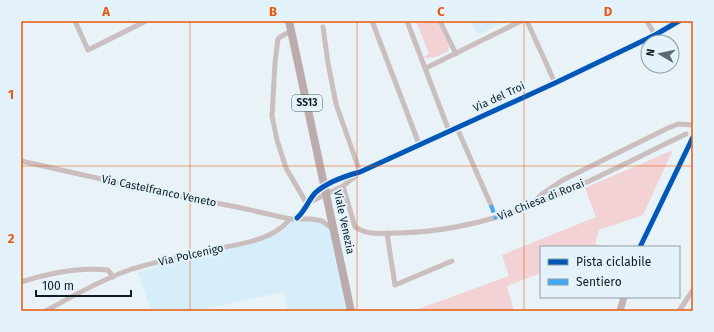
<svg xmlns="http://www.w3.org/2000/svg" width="714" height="332" viewBox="0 0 714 332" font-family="'Fira Sans',sans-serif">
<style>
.built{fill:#d6eefa}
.green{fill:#f2d2d4}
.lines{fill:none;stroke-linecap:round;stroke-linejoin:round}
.minor{stroke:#cabebf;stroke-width:5}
.secondary{stroke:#c2b3b4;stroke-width:7}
.primary{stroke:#bcabad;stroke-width:8}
.quiet{stroke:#3fa9f5;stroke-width:4;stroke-dasharray:8 4;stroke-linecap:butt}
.cycleway-casing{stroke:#e4f3fb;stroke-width:8}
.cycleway{stroke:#0057b8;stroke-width:5}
.grid{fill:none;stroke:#e8590c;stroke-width:1;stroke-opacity:0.55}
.labels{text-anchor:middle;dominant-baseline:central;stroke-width:4;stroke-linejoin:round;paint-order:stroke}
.shield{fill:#e4f3fb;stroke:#4f5d64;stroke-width:1}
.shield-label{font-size:10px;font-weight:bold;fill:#0f1d24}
.street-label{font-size:11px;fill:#0f1d24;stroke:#e4f3fb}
.neatline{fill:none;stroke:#e8590c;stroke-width:1.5}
.grid-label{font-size:13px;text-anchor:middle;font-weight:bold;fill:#e8590c}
</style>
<rect width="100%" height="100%" fill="#e9f2f6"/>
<path class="built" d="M471,21H506L478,35Z
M307,220L321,223L331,232L349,311H288L284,292L194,311H151L138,272L195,256L259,241L284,230L291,221Z"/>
<path class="green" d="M416,21H437L449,46L448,51L436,57L426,58L424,57L429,54Z
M673,150L643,215L599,230L595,244L610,247H541V273L507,286L514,311H413L509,276L502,255L596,217L585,188Z"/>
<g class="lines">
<path class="minor" d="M75,21L88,50L146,21
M372,21L419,144
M407,21L449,131
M440,21L456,54
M527,21L555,83
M647,21L655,35
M323,27L328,63L336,104L360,172
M291,31L280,37L278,39L275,63L272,116L277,140L286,168L307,204
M426,68L521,21
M457,128L491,205
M21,161L159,192L237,207L290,219H312L322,221L334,230
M343,186L355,227C368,236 384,233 399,233C505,231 593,178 686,134
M310,202L343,186L358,174
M531,205L542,194L563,180L666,129L678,124L693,125
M297,218C305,211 308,201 315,193C327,182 345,176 360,172L555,83L655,35L679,21
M387,233L395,285L452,261
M21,282C49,273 79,267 108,270L113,277
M46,311C72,296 103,279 132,269C156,262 181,256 206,251C234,244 271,243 290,219
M679,311L693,290"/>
<path class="secondary" d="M640,247L693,137
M620,311L624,297"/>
<path class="primary" d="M289,21L351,311"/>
<path class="quiet" d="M491,205L496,219"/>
<defs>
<path id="cycleway" d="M297,218C305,211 308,201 315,193C327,182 345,176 360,172L555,83L655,35L679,21
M640,247L693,137"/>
</defs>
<use href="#cycleway" class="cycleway-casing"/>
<use href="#cycleway" class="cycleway"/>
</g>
<path class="grid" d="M190,21V311M357,21V311M524,21V311M21,166H693"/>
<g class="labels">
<rect class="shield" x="292" y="95" width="30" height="16" rx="3"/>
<g class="shield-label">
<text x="307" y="103">SS13</text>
</g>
<g class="street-label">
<text transform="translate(499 97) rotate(-25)">Via del Troi</text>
<text transform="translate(159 191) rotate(12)">Via Castelfranco Veneto</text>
<text transform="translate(541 200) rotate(-22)">Via Chiesa di Rorai</text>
<text transform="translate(344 222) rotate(78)">Viale Venezia</text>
<text transform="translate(191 255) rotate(-13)">Via Polcenigo</text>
</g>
</g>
<rect width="714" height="332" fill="none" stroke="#e4f3fb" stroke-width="44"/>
<rect x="540" y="246" width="140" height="52" fill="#e4f3fb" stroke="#8f9da5"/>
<rect x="548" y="259" width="20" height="6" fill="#0057b8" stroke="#8f9da5"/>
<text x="576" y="266" font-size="12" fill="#0f1d24">Pista ciclabile</text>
<rect x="548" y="279" width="20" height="6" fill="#3fa9f5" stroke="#8f9da5"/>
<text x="576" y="286" font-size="12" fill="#0f1d24">Sentiero</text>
<g transform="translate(660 54) rotate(279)"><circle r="19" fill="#e4f3fb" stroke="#8f9da5"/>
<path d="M0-3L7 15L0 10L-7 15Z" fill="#5b686e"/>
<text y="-6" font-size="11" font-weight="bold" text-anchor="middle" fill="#0f1d24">N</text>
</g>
<path d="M36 290v6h95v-6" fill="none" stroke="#0f1d24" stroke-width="2"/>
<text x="42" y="290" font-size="12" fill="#0f1d24" stroke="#e4f3fb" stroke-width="3" paint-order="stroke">100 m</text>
<rect x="22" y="22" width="670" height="288" class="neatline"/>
<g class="grid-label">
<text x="106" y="16">A</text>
<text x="273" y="16">B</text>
<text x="441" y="16">C</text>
<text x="608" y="16">D</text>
<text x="11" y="99">1</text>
<text x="11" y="243">2</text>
</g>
</svg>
